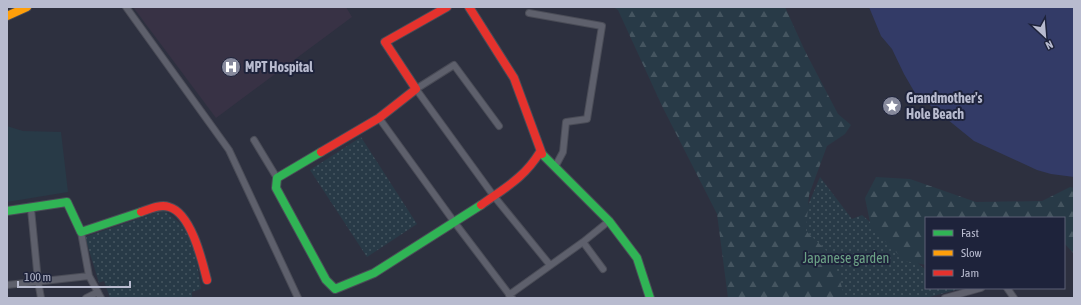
<svg xmlns="http://www.w3.org/2000/svg" width="1081" height="305" viewBox="0 0 1081 305" font-family="'Asap Condensed',sans-serif">
<style>
.medical{fill:#383245}
.grass{fill:url(#grass-dots)}
.forest{fill:url(#forest-firs)}
.garden{fill:#283a47}
.water{fill:#333b67}
.lines{fill:none;stroke-linecap:round;stroke-linejoin:round}
.street-casing{stroke:#4a4c57;stroke-width:8}
.fast-casing{stroke:#4a4c57;stroke-width:10}
.slow-casing{stroke:#4a4c57;stroke-width:10}
.jam-casing{stroke:#4a4c57;stroke-width:10}
.street{stroke:#5e606c;stroke-width:6}
.fast{stroke:#30b455;stroke-width:8}
.slow{stroke:#ff9f0a;stroke-width:8}
.jam{stroke:#e5322d;stroke-width:8}
.labels{text-anchor:middle;dominant-baseline:central;stroke-width:4;stroke-linejoin:round;paint-order:stroke}
.poi-label{font-size:14px;font-weight:bold;fill:#b8bbcf;stroke:#1e233b;text-anchor:start}
.park-label{font-size:14px;fill:#6ca286;stroke:#1e233b}
</style>
<defs>
<pattern id="grass-dots" width="8" height="8" patternUnits="userSpaceOnUse"><rect width="8" height="8" fill="#283a47"/><path d="M2 2h.1M6 6h.1" fill="none" stroke="#455560" stroke-width="1.8" stroke-linecap="round"/></pattern>
<pattern id="forest-firs" width="22" height="20" patternUnits="userSpaceOnUse"><rect width="22" height="20" fill="#283a47"/><path d="M5 1l3.5 6h-7zM16 11l3.5 6h-7z" fill="#455560"/></pattern>
</defs>
<rect width="100%" height="100%" fill="#2d303f"/>
<path class="medical" d="M133,7H346L352,17L216,118Z"/>
<path class="grass" d="M361,137L417,224L367,257L310,170Z
M820,177L852,219L862,215L926,270V288H963L926,298H821L791,245Z
M164,210L182,225L195,250L201,289L192,292V298H110L104,281L99,283L85,237Z"/>
<path class="forest" d="M613,7H785L805,51L838,114L851,125L845,134L827,146L809,195L806,231L833,257L845,298H728L717,214L662,106L618,10Z
M876,177L910,179L976,202L1042,201L1070,187L1074,188V254L1064,243V218H926V265L905,261L871,227L865,198Z"/>
<path class="garden" d="M7,126L23,131L61,132L68,192L7,202Z"/>
<path class="water" d="M869,7H1074V177L1051,174L1037,170L974,141L915,93L904,74L892,49L881,36Z"/>
<g class="lines">
<defs>
<path id="street" d="M126,7L229,150L298,298
M529,13L602,26L587,119L566,122L563,152L555,167
M379,118L455,223L512,298
M499,126L454,65L416,89L493,195L550,265
M254,140L277,178
M31,209L38,281L41,298
M81,232L89,276L101,298
M603,269L583,242L609,221
M7,285L89,276
M1007,288L1014,298
M509,295L583,242
M86,298L98,292
M945,298L981,288"/>
<path id="fast" d="M321,152L277,178L276,188L326,280L335,289L374,273L481,205
M542,154L609,221L637,258L650,298
M7,211L67,202L81,232L141,212"/>
<path id="slow" d="M7,16L27,7"/>
<path id="jam" d="M469,7L514,78L542,154
M321,152L379,118L416,89L385,42L447,7
M481,205C506,187 524,178 540,152
M141,212C150,209 160,204 169,207C191,213 202,260 207,280"/>
</defs>
<use href="#street" class="street-casing"/>
<use href="#fast" class="fast-casing"/>
<use href="#slow" class="slow-casing"/>
<use href="#jam" class="jam-casing"/>
<use href="#street" class="street"/>
<use href="#fast" class="fast"/>
<use href="#slow" class="slow"/>
<use href="#jam" class="jam"/>
</g>
<defs>
<symbol id="hospital-disc" viewBox="-11 -11 22 22"><circle r="9.5" fill="#878a9d" stroke="#1e233b"/><path d="M-5-5h3v3.5h4V-5h3V5h-3V1.5h-4V5h-3Z" fill="#fff"/></symbol>
<symbol id="sight-disc" viewBox="-11 -11 22 22"><circle r="9.5" fill="#878a9d" stroke="#1e233b"/><path d="M0-6L1.8-2.2L6-1.7L2.9 1.2L3.7 5.4L0 3.3L-3.7 5.4L-2.9 1.2L-6-1.7L-1.8-2.2Z" fill="#fff"/></symbol>
</defs>
<g fill-rule="evenodd">
<use href="#hospital-disc" x="220" y="56" width="22" height="22"/>
<use href="#sight-disc" x="881" y="95" width="22" height="22"/>
</g>
<g class="labels">
<g class="poi-label">
<text x="245" y="67">MPT Hospital</text>
<text x="906" y="98">Grandmother's<tspan x="906" dy="16">Hole Beach</tspan></text>
</g>
<g class="park-label">
<text x="846" y="258">Japanese garden</text>
</g>
</g>
<rect width="1081" height="305" fill="none" stroke="#b8bbcf" stroke-width="16"/>
<rect x="925" y="217" width="140" height="72" fill="#1e233b" stroke="#5c6076"/>
<rect x="933" y="230" width="20" height="6" fill="#30b455" stroke="#5c6076"/>
<text x="961" y="237" font-size="12" fill="#b8bbcf">Fast</text>
<rect x="933" y="250" width="20" height="6" fill="#ff9f0a" stroke="#5c6076"/>
<text x="961" y="257" font-size="12" fill="#b8bbcf">Slow</text>
<rect x="933" y="270" width="20" height="6" fill="#e5322d" stroke="#5c6076"/>
<text x="961" y="277" font-size="12" fill="#b8bbcf">Jam</text>
<g transform="translate(1045 36) rotate(154)" stroke="#1e233b" stroke-width="3" paint-order="stroke">
<path d="M0-3L7 15L0 10L-7 15Z" fill="#b8bbcf"/>
<text y="-6" font-size="11" font-weight="bold" text-anchor="middle" fill="#b8bbcf">N</text>
</g>
<path d="M18 281v6h112v-6" fill="none" stroke="#b8bbcf" stroke-width="2"/>
<text x="24" y="281" font-size="12" fill="#b8bbcf" stroke="#1e233b" stroke-width="3" paint-order="stroke">100 m</text>
</svg>
